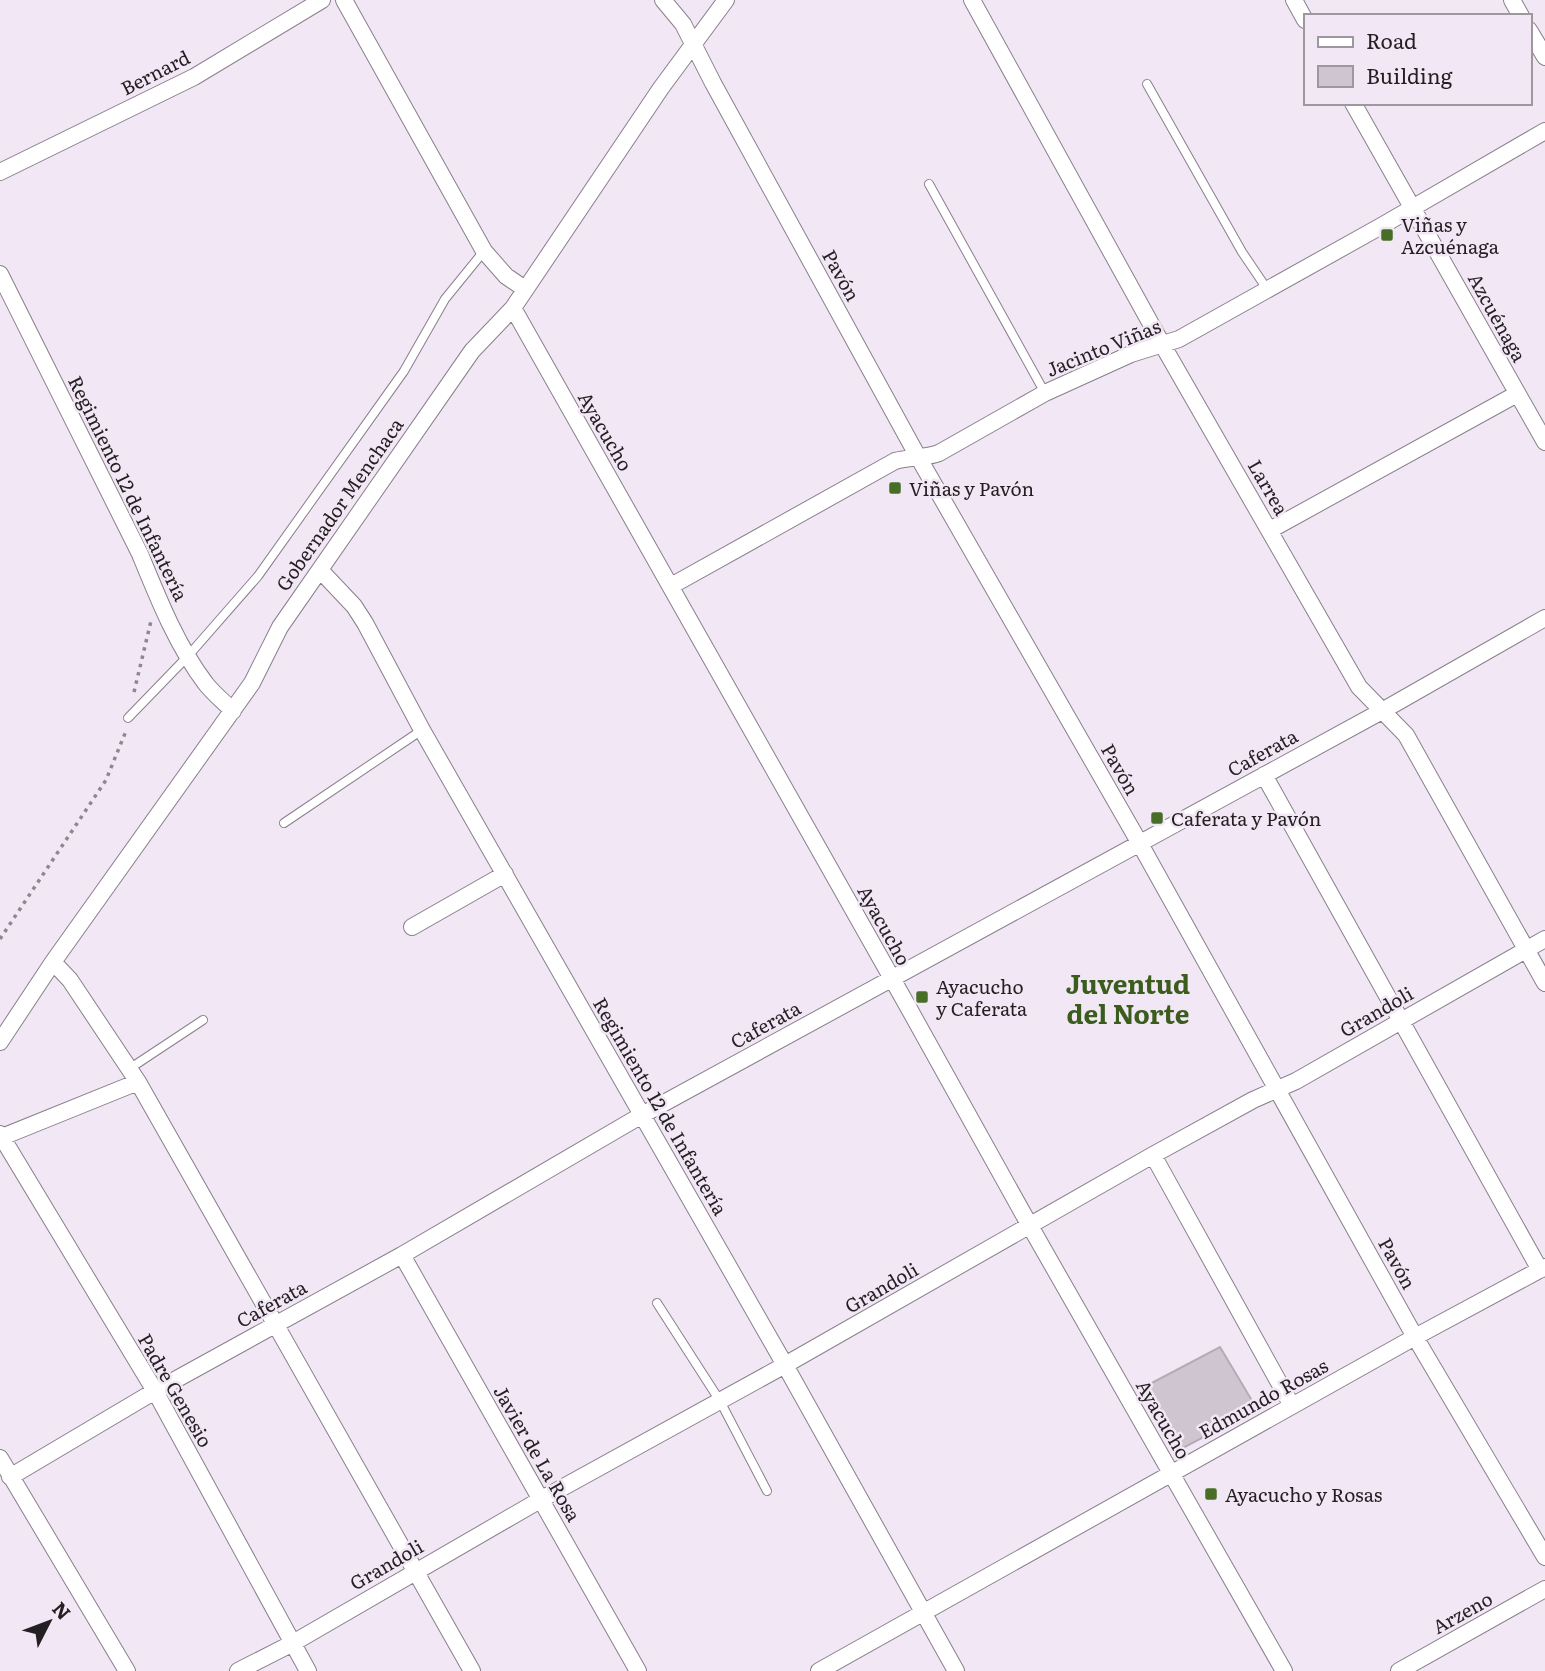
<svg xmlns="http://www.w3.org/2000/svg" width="1545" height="1671" viewBox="0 0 1545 1671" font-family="Literata,serif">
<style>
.building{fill:#cfc5d1;stroke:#b5abb7;stroke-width:2}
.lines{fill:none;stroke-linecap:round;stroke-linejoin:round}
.lane-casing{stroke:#897f8b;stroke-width:10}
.street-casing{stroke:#897f8b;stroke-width:18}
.path{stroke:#8f8790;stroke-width:3.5;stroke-dasharray:3.5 5;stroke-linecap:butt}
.lane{stroke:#fff;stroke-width:8}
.street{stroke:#fff;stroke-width:16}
.poi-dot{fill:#476d27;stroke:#f2e7f4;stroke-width:2.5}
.labels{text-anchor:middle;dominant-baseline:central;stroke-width:5;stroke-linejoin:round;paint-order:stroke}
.street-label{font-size:19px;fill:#231f23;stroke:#f2e7f4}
.poi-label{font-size:19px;fill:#231f23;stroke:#f2e7f4;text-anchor:start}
.district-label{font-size:26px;font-weight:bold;fill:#3a5c1d;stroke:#f2e7f4}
</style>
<rect width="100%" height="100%" fill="#f2e7f4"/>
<path class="building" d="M1220,1347L1257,1409L1183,1448L1146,1386Z"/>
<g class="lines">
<defs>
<path id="lane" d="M1147,84L1242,252L1267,289
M929,184L1045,393
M128,718L188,656L258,576L404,371L445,299L484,251
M284,823L422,730
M129,1069L203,1020
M657,1303L720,1401L767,1491"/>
<path id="street" d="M344,0L484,251L506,276L525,289
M663,0L683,24L713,83L917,455L1139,842L1415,1337L1545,1557
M972,0L1162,344L1359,687L1406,735L1545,983
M1294,0L1305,20
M1512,0L1521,16
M1529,30L1545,57
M1353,103L1545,442
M0,172L194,77L322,0
M0,274L140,554C158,598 177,646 206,684C214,694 224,702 233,711
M513,308L907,1005L1030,1226L1284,1671
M1270,530L1517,394
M320,570L354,606L365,623L422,730L785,1365L956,1671
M671,586L895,461C910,457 926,458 939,453L1045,393L1131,354L1179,339L1383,225L1545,131
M1264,775L1540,1270
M412,927L505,874
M53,962L70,980L138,1082L472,1671
M0,1042L53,962L252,683L280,627L472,351L513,308L661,88L726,0
M0,1134L155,1391L308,1671
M2,1137L138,1082
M1153,1155L1292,1406
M402,1255L638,1671
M0,1458L127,1671
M10,1477L155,1391L402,1255L642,1115L1382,711L1545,618
M238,1671L293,1643L540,1500L785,1365L1153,1155L1253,1100L1296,1081L1545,939
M819,1671L1415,1337L1545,1267
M1399,1671L1545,1589"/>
</defs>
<use href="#lane" class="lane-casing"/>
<use href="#street" class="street-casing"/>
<path class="path" d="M134,692L151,621
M0,939L106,780L126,731"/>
<use href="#lane" class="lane"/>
<use href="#street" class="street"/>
</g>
<g class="poi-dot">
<rect x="1380" y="228" width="14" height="14" rx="3.5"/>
<rect x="888" y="481" width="14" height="14" rx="3.5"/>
<rect x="1150" y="811" width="14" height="14" rx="3.5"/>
<rect x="915" y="990" width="14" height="14" rx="3.5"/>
<rect x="1204" y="1487" width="14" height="14" rx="3.5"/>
</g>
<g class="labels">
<g class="street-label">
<text transform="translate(155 72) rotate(-27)">Bernard</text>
<text transform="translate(842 275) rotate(61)">Pavón</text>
<text transform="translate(1498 317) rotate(61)">Azcuénaga</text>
<text transform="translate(1103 347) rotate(-22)">Jacinto Viñas</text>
<text transform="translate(606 431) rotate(60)">Ayacucho</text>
<text transform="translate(1269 487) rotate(60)">Larrea</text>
<text transform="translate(129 488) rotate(64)">Regimiento 12 de Infantería</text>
<text transform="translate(339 504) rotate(-55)">Gobernador Menchaca</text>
<text transform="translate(1262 752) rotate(-29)">Caferata</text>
<text transform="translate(1121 769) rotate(60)">Pavón</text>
<text transform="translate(885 925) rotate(61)">Ayacucho</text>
<text transform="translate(1376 1011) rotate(-30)">Grandoli</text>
<text transform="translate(765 1024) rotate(-29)">Caferata</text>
<text transform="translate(661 1106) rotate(60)">Regimiento 12 de Infantería</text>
<text transform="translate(1398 1263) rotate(61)">Pavón</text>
<text transform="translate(881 1287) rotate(-30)">Grandoli</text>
<text transform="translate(271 1303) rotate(-29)">Caferata</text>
<text transform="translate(176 1390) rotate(60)">Padre Genesio</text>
<text transform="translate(1263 1398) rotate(-29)">Edmundo Rosas</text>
<text transform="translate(1164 1419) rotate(60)">Ayacucho</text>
<text transform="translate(538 1453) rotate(60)">Javier de La Rosa</text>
<text transform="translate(386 1564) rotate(-30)">Grandoli</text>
<text transform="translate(1462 1612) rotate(-29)">Arzeno</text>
</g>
<g class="poi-label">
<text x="1401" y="224">Viñas y<tspan x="1401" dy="22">Azcuénaga</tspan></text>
<text x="909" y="488">Viñas y Pavón</text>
<text x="1171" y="818">Caferata y Pavón</text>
<text x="936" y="986">Ayacucho<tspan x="936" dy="22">y Caferata</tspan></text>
<text x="1225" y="1494">Ayacucho y Rosas</text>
</g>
<g class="district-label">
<text x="1128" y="982">Juventud<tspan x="1128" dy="30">del Norte</tspan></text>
</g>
</g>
<rect x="1304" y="14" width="228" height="91" fill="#f2e7f4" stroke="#9f97a0" stroke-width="2"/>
<rect x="1318" y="37" width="35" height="10" fill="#ffffff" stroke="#9f97a0" stroke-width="2"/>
<text x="1366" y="49" font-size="21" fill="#231f23">Road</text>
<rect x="1318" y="66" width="35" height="21" fill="#cfc5d1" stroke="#9f97a0" stroke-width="2"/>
<text x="1366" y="84" font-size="21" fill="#231f23">Building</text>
<g transform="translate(49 1622) rotate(48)" stroke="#f2e7f4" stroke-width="5" paint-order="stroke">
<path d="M0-5L12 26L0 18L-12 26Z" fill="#231f23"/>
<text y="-10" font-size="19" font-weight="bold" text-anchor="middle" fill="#231f23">N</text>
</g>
</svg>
